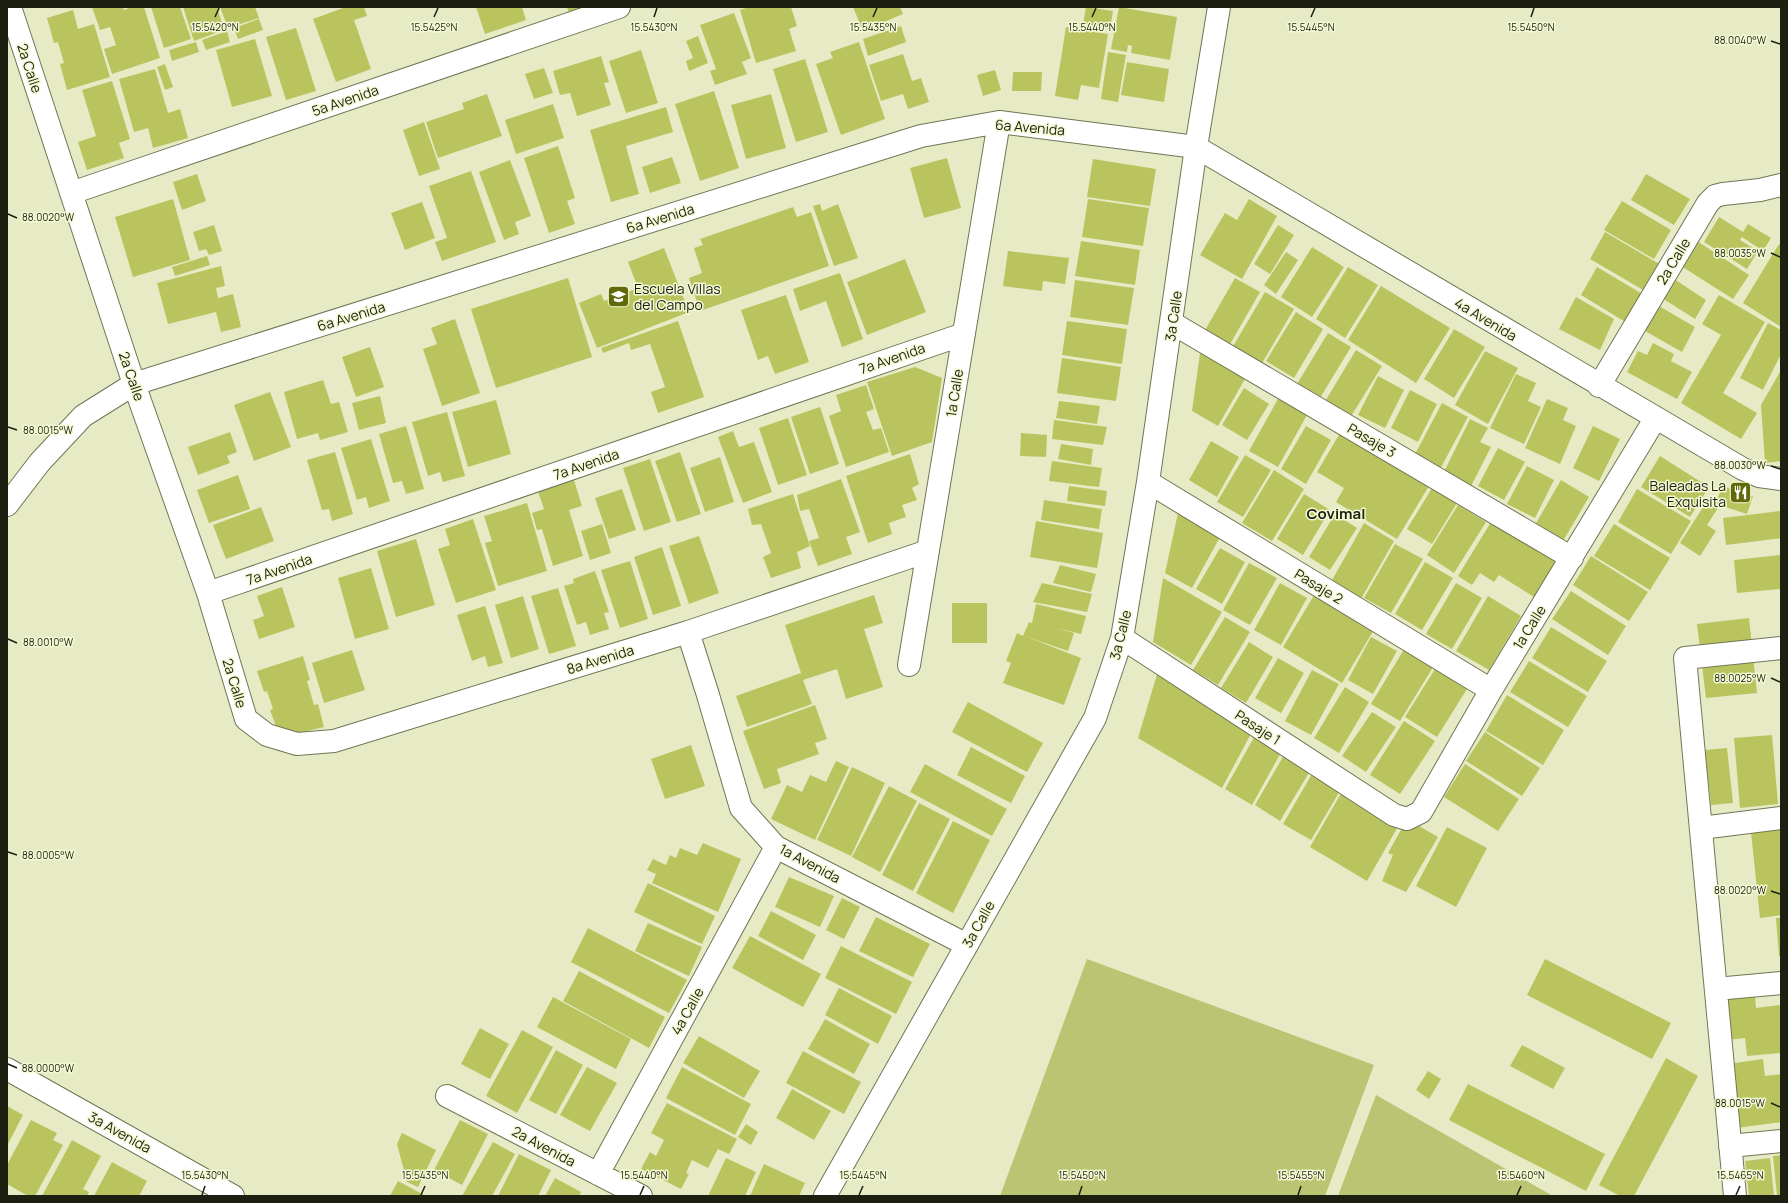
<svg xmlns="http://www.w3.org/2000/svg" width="1788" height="1203" viewBox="0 0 1788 1203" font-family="Manrope,sans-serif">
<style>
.green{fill:#bac472}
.building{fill:#b9c45f}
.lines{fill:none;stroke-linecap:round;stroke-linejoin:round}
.minor-casing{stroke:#717654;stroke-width:24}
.minor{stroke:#fff;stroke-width:22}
.ticks{fill:none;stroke:#1d1f11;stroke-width:1.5}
.labels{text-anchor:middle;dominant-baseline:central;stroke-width:3;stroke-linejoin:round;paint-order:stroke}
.street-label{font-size:14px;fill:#1d1f11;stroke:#f3f9d3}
.poi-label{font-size:14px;fill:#1d1f11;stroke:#f3f9d3;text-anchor:start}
.neighbourhood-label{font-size:15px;font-weight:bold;fill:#1d1f11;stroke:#f3f9d3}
.ticks-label{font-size:10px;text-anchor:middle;fill:#1d1f11;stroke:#f3f9d3;stroke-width:3;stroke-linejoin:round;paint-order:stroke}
</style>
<rect width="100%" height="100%" fill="#e6ebc6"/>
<path class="green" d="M1087,959L1374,1065L1325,1196H1000Z
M1376,1095L1553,1196H1338Z"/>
<path class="building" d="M92,7H123L124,10L132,7H144L160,58L112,74L104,49L116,45L110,27L100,30Z
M151,7H180L191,39L164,48Z
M183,7H217L224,30L194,41Z
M220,7H255L259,18L228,28Z
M346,7H364L367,16L354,20L371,69L336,82L313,19Z
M476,7H522L526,20L485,34Z
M567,7H586L569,13Z
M749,7H791L797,26L789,29L796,51L756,63L740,10Z
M853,7H900L903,14L863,31Z
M1086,7L1113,11L1110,29L1083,24Z
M1119,7L1177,17L1170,60L1131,53L1132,46L1128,45L1127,52L1111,49Z
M73,10L78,29L94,24L110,77L67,90L60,64L64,63L58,42L54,43L47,18Z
M734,13L751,58L742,62L747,74L715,85L710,71L716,69L700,25Z
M259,19L263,30L238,39L234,28Z
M901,26L906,42L868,56L863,39Z
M1066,27L1108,34L1099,88L1081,85L1078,100L1055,96Z
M296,28L316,91L286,100L266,37Z
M227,31L230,42L206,50L202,40Z
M698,36L708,63L689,71L686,61L693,58L686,41Z
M255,39L272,96L232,107L216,50Z
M196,42L199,52L172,61L169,50Z
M859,42L885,119L841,135L816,64L833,58L830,52Z
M641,50L658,103L626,113L609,61Z
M1108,52L1126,55L1118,102L1101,99Z
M903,54L912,81L921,78L929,102L908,109L903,94L881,101L869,65Z
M601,56L609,82L604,83L611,105L577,116L570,93L560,95L553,71Z
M805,59L828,132L796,142L773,69Z
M1127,62L1169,69L1164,102L1121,95Z
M165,64L173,87L165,90L157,67Z
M544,68L553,93L534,99L525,74Z
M155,69L168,113L180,109L188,138L153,148L148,128L134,132L119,79Z
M995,70L1001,90L983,96L977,75Z
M1013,72H1042L1041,91H1012Z
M112,81L130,139L119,143L124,158L87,170L78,142L96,136L82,90Z
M714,91L739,168L700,181L675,104Z
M487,94L502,136L438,158L426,122L464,109L462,103Z
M771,94L786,148L746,159L731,105Z
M553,104L564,138L516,154L505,120Z
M666,107L673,132L626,146L639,194L611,202L590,130Z
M424,122L440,169L419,176L403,130Z
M558,146L575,198L567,201L575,224L549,233L524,158Z
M672,157L681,183L650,193L642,167Z
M947,158L961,208L924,218L910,168Z
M1093,159L1156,169L1150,206L1087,197Z
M510,160L531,216L515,222L519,234L504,240L479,172Z
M471,171L496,242L442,261L435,242L447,238L429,186Z
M197,174L206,201L182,210L173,182Z
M1646,174L1690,199L1674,225L1631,200Z
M173,199L190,260L133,277L115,217Z
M1088,199L1149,208L1143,246L1082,237Z
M1249,199L1277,216L1242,279L1200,255L1225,213L1237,220Z
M1622,201L1671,230L1654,259L1604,230Z
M422,202L435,238L405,250L391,213Z
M820,204L822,211L838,204L858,258L834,266L813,206Z
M793,207L797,217L811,212L829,266L700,311L689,278L702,273L694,248L703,245L700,239Z
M1719,217L1743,232L1748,224L1771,238L1763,251L1742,237L1740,240L1758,251L1747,269L1704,242Z
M214,225L222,251L209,255L206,249L199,251L193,232Z
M1278,225L1294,235L1270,274L1254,264Z
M1605,232L1661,265L1645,291L1590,259Z
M1081,241L1140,250L1135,285L1075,276Z
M1697,241L1749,275L1733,299L1681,266Z
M1779,244L1781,245V327L1743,303Z
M1312,247L1344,267L1312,317L1281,297Z
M664,248L689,312L597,348L579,303L601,294L604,301L638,288L628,262Z
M1008,251L1069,258L1065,284L1043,281L1042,291L1003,286Z
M1286,252L1298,260L1276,294L1264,285Z
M207,256L210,265L175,276L172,267Z
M905,259L926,312L867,335L847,282Z
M221,266L225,286L216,288L218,298L233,294L241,327L221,332L216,312L168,324L157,283Z
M1348,267L1378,285L1345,338L1316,319Z
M1597,267L1644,295L1627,323L1581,295Z
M840,273L863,339L842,347L826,301L800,311L793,289Z
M568,278L592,357L496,388L471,309Z
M1235,278L1260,292L1229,346L1204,332Z
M1674,279L1706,300L1695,319L1662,298Z
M1075,280L1134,288L1128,325L1070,317Z
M1381,286L1450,328L1416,383L1348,340Z
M1265,292L1294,309L1261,365L1232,348Z
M786,295L809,362L775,374L768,356L758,360L741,310Z
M1719,295L1765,322L1723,393L1757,413L1741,439L1681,403L1721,335L1702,324Z
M1576,297L1614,319L1600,350L1559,329Z
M1659,306L1695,327L1682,352L1645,331Z
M1296,312L1323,329L1294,378L1266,361Z
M455,319L480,393L442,406L423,349L437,344L431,328Z
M678,321L704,397L658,413L651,392L665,387L650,344L631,350L629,343L603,353L601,348Z
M1067,321L1127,329L1122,364L1062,355Z
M1768,323L1781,330V354L1763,390L1740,378Z
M1454,329L1485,347L1454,398L1424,379Z
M1328,333L1351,347L1320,398L1297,384Z
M1653,343L1674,354L1671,361L1692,372L1677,399L1627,372L1638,351L1647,355Z
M370,347L384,387L356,397L342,357Z
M1356,350L1382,366L1350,418L1324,403Z
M1485,351L1518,368L1488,424L1455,405Z
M1200,353L1245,379L1218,426L1192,411Z
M1062,358L1121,367L1116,401L1057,393Z
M915,367L942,378L932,442L892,456L867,382Z
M1781,370V461L1765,463L1761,405Z
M1516,374L1536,383L1528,401L1541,407L1524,444L1490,428Z
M1378,376L1404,390L1385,428L1358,415Z
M323,380L331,404L339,402L348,432L320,440L318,433L297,439L284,392Z
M866,385L874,409L866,412L873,430L881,428L889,452L846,467L829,416L841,411L836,395Z
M1244,388L1269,404L1247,440L1222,425Z
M1410,390L1437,404L1418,442L1391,428Z
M270,392L291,447L254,461L234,405Z
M380,396L386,423L359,430L352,403Z
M1278,399L1307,415L1278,467L1249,451Z
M1547,399L1568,408L1563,420L1576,426L1560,464L1525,448Z
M496,400L511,454L468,467L452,412Z
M1059,401L1100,406L1097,424L1056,418Z
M1442,403L1468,417L1438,473L1412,460Z
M820,407L839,464L810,474L791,417Z
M447,412L465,476L443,482L440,472L428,476L412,422Z
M788,418L807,475L778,485L759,428Z
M1470,419L1488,428L1480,442L1491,447L1468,492L1441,478Z
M1054,420L1107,427L1103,445L1052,439Z
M406,426L424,489L406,494L402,481L393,483L379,434Z
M1306,426L1331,440L1306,484L1281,469Z
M1593,426L1620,439L1599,481L1573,468Z
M733,431L739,447L754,442L772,492L743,503L718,437Z
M230,432L237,452L227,456L230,463L198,475L188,447Z
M1021,433L1047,435L1046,457L1020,456Z
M1340,433L1429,486L1397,539L1336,502L1344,488L1317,472Z
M371,439L390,501L369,508L366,497L357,500L341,448Z
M1211,441L1239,457L1217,497L1189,480Z
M1061,444L1093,449L1091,465L1058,459Z
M1498,448L1525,462L1504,500L1478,486Z
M335,452L353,514L332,521L329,509L322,510L307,460Z
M680,452L701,514L677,522L655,461Z
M910,454L919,484L912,488L917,500L902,505L906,517L889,523L892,534L868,543L846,476Z
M1245,455L1271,470L1243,517L1217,502Z
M1660,456L1709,487L1690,517L1641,487Z
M720,457L734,502L705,512L690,468Z
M650,459L671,522L644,531L623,468Z
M1052,461L1102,468L1099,487L1049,481Z
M1527,466L1554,480L1535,518L1507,504Z
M1274,470L1304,489L1272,541L1242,523Z
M238,475L250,509L209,523L197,490Z
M841,479L860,532L846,537L852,554L818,566L809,541L819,538L809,509L800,511L797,495Z
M574,480L582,506L569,510L583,556L553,566L542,529L537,530L532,513L544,509L538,492Z
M1561,480L1589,497L1563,541L1535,525Z
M1069,486L1107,491L1105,506L1067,501Z
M1722,486L1753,496L1747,514L1716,504Z
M1432,488L1457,503L1432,544L1407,529Z
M622,489L636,530L609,539L595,498Z
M1637,489L1691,521L1671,554L1618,522Z
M793,494L810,546L797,552L801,568L771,578L763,557L771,553L761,524L752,525L748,509Z
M1304,494L1330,510L1303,555L1277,539Z
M1044,500L1102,509L1099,529L1041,520Z
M1707,501L1718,508L1707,525L1716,531L1700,556L1680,543Z
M527,503L547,571L498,586L485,543L492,541L484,516Z
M1458,505L1486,522L1454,573L1427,555Z
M261,507L274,541L226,559L213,525Z
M1780,511L1781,538L1726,545L1723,518Z
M1178,513L1220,537L1192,588L1165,573Z
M1335,514L1357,528L1330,570L1309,557Z
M473,519L496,590L456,603L438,549L450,545L445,529Z
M1036,521L1103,533L1097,568L1030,557Z
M1491,522L1556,561L1534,597L1499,575L1494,582L1480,573L1472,585L1458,576Z
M1364,523L1394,541L1361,599L1331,582Z
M602,524L611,553L590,560L581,531Z
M1614,524L1670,558L1650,590L1594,556Z
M699,536L719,593L689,604L669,546Z
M416,539L435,605L396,617L377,551Z
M1395,544L1423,559L1391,613L1364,598Z
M662,547L681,606L653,615L634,557Z
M1220,548L1245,562L1222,604L1196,589Z
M1781,555V589L1737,593L1734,560Z
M1591,556L1648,592L1629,621L1573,585Z
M630,561L648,619L620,628L601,570Z
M1425,562L1453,578L1422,630L1395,614Z
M1249,563L1277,578L1250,625L1223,610Z
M1060,565L1096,574L1091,592L1053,583Z
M371,568L389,629L355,639L338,578Z
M595,571L609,612L604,613L609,629L590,635L586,622L577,625L564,586L574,583L573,579Z
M1163,578L1222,612L1191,665L1153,642Z
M1042,583L1092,594L1087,612L1033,602Z
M1280,583L1307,598L1281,645L1254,630Z
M1456,583L1482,598L1452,649L1426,634Z
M282,587L295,627L259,639L253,620L264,616L257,596Z
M558,588L576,646L549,654L531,596Z
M1571,591L1626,626L1608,655L1552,619Z
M1316,592L1375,628L1342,683L1283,647Z
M874,595L883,623L864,629L883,687L846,699L837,669L803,680L812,704L747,727L736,696L801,673L803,679L785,625Z
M523,596L539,649L511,658L495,605Z
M1488,596L1521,616L1489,670L1456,651Z
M952,603H987V643H952Z
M1036,604L1086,616L1081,634L1056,628L1074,633L1068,651L1027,637L1081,658L1064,705L1003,683L1011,663L1006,661L1017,633L1023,636L1029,622L1032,623Z
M485,606L503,663L488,667L485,656L472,661L457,615Z
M1225,617L1250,632L1218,685L1193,670Z
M1749,618L1757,693L1706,698L1697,624Z
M1551,627L1607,661L1588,692L1532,658Z
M1371,637L1397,651L1373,694L1348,680Z
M1249,642L1273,657L1246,703L1221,688Z
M1406,646L1435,664L1400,721L1371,704Z
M352,650L365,690L324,703L312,663Z
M303,656L310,680L307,681L314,705L318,704L324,727L299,733L276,726L270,710L273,709L267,691L264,692L257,671Z
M1278,658L1304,673L1281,713L1255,698Z
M1529,661L1587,696L1568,727L1510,692Z
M1435,669L1467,689L1437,737L1405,717Z
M1312,670L1339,684L1311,735L1285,721Z
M1158,671L1253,730L1222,788L1138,738Z
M1345,687L1369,702L1339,753L1314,738Z
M1507,695L1564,730L1543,765L1486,731Z
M968,702L1043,743L1027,772L952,732Z
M815,705L827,739L815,743L819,754L777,769L781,783L764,789L743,731Z
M1372,712L1396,727L1366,772L1342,756Z
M1404,721L1435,741L1400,794L1370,775Z
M1257,732L1284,747L1252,805L1225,789Z
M1485,732L1540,768L1522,796L1466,761Z
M1772,735L1778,804L1740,808L1734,738Z
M691,745L705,786L665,799L651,759Z
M971,747L1025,776L1011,803L957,775Z
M1727,748L1733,803L1711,805L1705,750Z
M1287,750L1313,766L1280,821L1255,805Z
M836,761L849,767L815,840L771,819L787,785L802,792L810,775L826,782Z
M925,764L1007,809L992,836L910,792Z
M1465,764L1519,799L1498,831L1444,797Z
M852,767L885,783L851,856L817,840Z
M1316,767L1344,784L1311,840L1283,824Z
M889,786L917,801L880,872L852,857Z
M1343,790L1400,823L1367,881L1310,847Z
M919,803L950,819L913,891L882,875Z
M1407,819L1438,837L1406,892L1382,881L1393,855L1388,853Z
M953,821L990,840L953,913L916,893Z
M1447,827L1487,848L1456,907L1416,886Z
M1781,829V915L1760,918L1751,832Z
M703,843L741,859L718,912L652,883L656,874L647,870L653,859L666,865L670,855L676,858L680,848L697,855Z
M789,877L834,896L820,927L775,907Z
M648,883L715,916L702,944L634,912Z
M842,898L860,907L844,939L826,930Z
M771,911L816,935L803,960L758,936Z
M876,917L930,944L913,977L859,951Z
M1776,918H1781V956H1779Z
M648,923L702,947L689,976L635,951Z
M588,928L687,980L669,1013L571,962Z
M750,936L821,974L803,1007L732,968Z
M841,946L912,982L896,1014L825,978Z
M1545,959L1671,1023L1652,1059L1527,995Z
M579,971L665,1017L649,1048L563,1001Z
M839,988L892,1016L878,1044L825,1015Z
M1755,996L1756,1008L1781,1005V1053L1747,1056L1745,1038L1727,1040L1723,999Z
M553,997L631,1039L616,1069L537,1027Z
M825,1019L870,1044L854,1074L808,1049Z
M480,1028L509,1044L490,1079L461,1064Z
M522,1030L553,1047L517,1113L486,1096Z
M699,1036L760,1071L744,1098L683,1063Z
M1522,1045L1565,1068L1553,1089L1510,1066Z
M556,1050L583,1065L556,1114L529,1100Z
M803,1051L861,1082L844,1114L786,1083Z
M1666,1058L1698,1076L1634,1196H1620L1599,1185Z
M1763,1059L1765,1076L1781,1074V1122L1736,1128L1728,1064Z
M587,1067L617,1083L590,1131L560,1115Z
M682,1067L751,1104L735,1135L666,1098Z
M1428,1071L1441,1079L1429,1099L1416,1090Z
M1468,1084L1605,1154L1586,1191L1449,1120Z
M792,1089L831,1111L814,1140L776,1118Z
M667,1103L737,1139L729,1154L718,1149L708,1168L692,1160L686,1173L689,1174L681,1189L641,1169L650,1152L656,1156L664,1140L651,1133Z
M7,1106L23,1115L7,1146Z
M31,1120L57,1133L53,1140L63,1145L35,1196H28L7,1184V1165Z
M460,1120L488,1134L462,1185L434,1170Z
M746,1124L758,1132L751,1145L738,1137Z
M402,1133L436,1150L418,1187L407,1182L397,1144Z
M72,1140L101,1156L83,1189L89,1192L87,1196H42Z
M493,1142L515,1154L492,1196H462Z
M519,1154L551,1170L538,1196H498Z
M1781,1155V1196H1777L1773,1156Z
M726,1158L756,1172L745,1196H708Z
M1770,1158L1774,1196H1749L1745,1161Z
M112,1162L147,1181L139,1196H94Z
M764,1164L805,1183L799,1196H750Z
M555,1178L581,1192L579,1196H545Z
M398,1181L426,1196H390Z"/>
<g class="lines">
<defs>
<path id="minor" d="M10,7L134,384L208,593L246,719L267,735L297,744L334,741L688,632L928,551
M71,193L619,7
M1172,323L1572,558
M1599,386L1708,203L1715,196L1723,194L1760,190L1781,185
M1148,482L1491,690
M7,505L40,462L83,416L134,384L921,136L999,122L1196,147L1743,469L1759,476L1781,479
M208,593L964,334
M688,632L708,695L741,808L776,847L967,945
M1122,638L1394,815L1407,819L1421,812L1491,690L1655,419
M909,665L999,122
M1701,828L1781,818
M1716,989L1781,983
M7,1069L233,1196
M447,1096L641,1196
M1730,1146L1781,1141
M598,1174L776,847
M825,1196L1095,718L1122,638L1148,482L1196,147L1219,7
M1735,1196L1685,658L1781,648"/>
</defs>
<use href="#minor" class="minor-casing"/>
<use href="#minor" class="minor"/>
</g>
<path class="ticks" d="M215,17L219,8M434,17L438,8M654,17L657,8M873,17L877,8M1092,17L1096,8M1311,17L1315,8M1531,17L1534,8M1771,41L1780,44M8,214L17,218M1771,253L1780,257M8,427L17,430M1771,466L1780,469M8,639L17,643M1771,678L1780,682M8,852L17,855M1771,891L1780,894M8,1064L17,1068M1771,1103L1780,1107M202,1195L205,1186M421,1195L425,1186M640,1195L644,1186M859,1195L863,1186M1079,1195L1082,1186M1298,1195L1301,1186M1517,1195L1521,1186M1736,1195L1740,1186"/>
<defs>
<symbol id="school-square" viewBox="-11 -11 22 22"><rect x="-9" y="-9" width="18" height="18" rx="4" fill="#62690b" stroke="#f3f9d3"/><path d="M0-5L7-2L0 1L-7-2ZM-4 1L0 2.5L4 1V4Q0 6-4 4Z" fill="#fff"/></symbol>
<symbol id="restaurant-square" viewBox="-11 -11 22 22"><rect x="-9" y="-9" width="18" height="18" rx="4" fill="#62690b" stroke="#f3f9d3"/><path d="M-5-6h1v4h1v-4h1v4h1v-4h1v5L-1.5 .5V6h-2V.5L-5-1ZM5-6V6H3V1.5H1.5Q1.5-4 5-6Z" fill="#fff"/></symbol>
</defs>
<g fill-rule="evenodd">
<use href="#school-square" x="606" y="284" width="25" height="25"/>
<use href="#restaurant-square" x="1728" y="480" width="25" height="25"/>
</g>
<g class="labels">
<g class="street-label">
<text transform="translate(30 68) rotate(72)">2a Calle</text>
<text transform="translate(345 100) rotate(-19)">5a Avenida</text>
<text transform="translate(1030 127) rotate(5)">6a Avenida</text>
<text transform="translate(660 218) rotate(-17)">6a Avenida</text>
<text transform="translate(1673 261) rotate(-59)">2a Calle</text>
<text transform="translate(351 316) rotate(-17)">6a Avenida</text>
<text transform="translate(1173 316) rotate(-82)">3a Calle</text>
<text transform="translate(1486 319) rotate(31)">4a Avenida</text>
<text transform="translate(892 358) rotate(-19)">7a Avenida</text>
<text transform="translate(132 376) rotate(71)">2a Calle</text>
<text transform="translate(954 393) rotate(-81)">1a Calle</text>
<text transform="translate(1372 440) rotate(30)">Pasaje 3</text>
<text transform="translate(586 464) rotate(-19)">7a Avenida</text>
<text transform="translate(279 569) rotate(-19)">7a Avenida</text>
<text transform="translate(1319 586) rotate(31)">Pasaje 2</text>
<text transform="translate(1529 627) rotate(-58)">1a Calle</text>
<text transform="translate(1120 635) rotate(-76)">3a Calle</text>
<text transform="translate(600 659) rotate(-17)">8a Avenida</text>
<text transform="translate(235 683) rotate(73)">2a Calle</text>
<text transform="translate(1258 727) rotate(33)">Pasaje 1</text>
<text transform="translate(810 863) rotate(28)">1a Avenida</text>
<text transform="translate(978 924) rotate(-61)">3a Calle</text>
<text transform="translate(687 1011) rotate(-61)">4a Calle</text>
<text transform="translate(120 1132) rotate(29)">3a Avenida</text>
<text transform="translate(544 1146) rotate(28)">2a Avenida</text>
</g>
<g class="poi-label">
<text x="634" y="288">Escuela Villas<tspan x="634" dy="16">del Campo</tspan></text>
<text x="1726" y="485" text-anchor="end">Baleadas La<tspan x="1726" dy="16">Exquisita</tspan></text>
</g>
<g class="neighbourhood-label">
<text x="1336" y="513">Covimal</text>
</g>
</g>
<g class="ticks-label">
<text x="215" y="31">15.5420°N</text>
<text x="434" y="31">15.5425°N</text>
<text x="654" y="31">15.5430°N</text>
<text x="873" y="31">15.5435°N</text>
<text x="1092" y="31">15.5440°N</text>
<text x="1311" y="31">15.5445°N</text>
<text x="1531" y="31">15.5450°N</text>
<text x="1740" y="44">88.0040°W</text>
<text x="48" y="221">88.0020°W</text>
<text x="1740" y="257">88.0035°W</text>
<text x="48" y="434">88.0015°W</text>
<text x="1740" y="469">88.0030°W</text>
<text x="48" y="646">88.0010°W</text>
<text x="1740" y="682">88.0025°W</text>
<text x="48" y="859">88.0005°W</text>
<text x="1740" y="894">88.0020°W</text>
<text x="48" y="1072">88.0000°W</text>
<text x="1740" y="1107">88.0015°W</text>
<text x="205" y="1179">15.5430°N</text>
<text x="425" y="1179">15.5435°N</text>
<text x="644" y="1179">15.5440°N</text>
<text x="863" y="1179">15.5445°N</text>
<text x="1082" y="1179">15.5450°N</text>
<text x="1301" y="1179">15.5455°N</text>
<text x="1521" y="1179">15.5460°N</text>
<text x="1740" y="1179">15.5465°N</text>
</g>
<rect width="1788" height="1203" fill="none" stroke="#1d1f11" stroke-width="16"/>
</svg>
